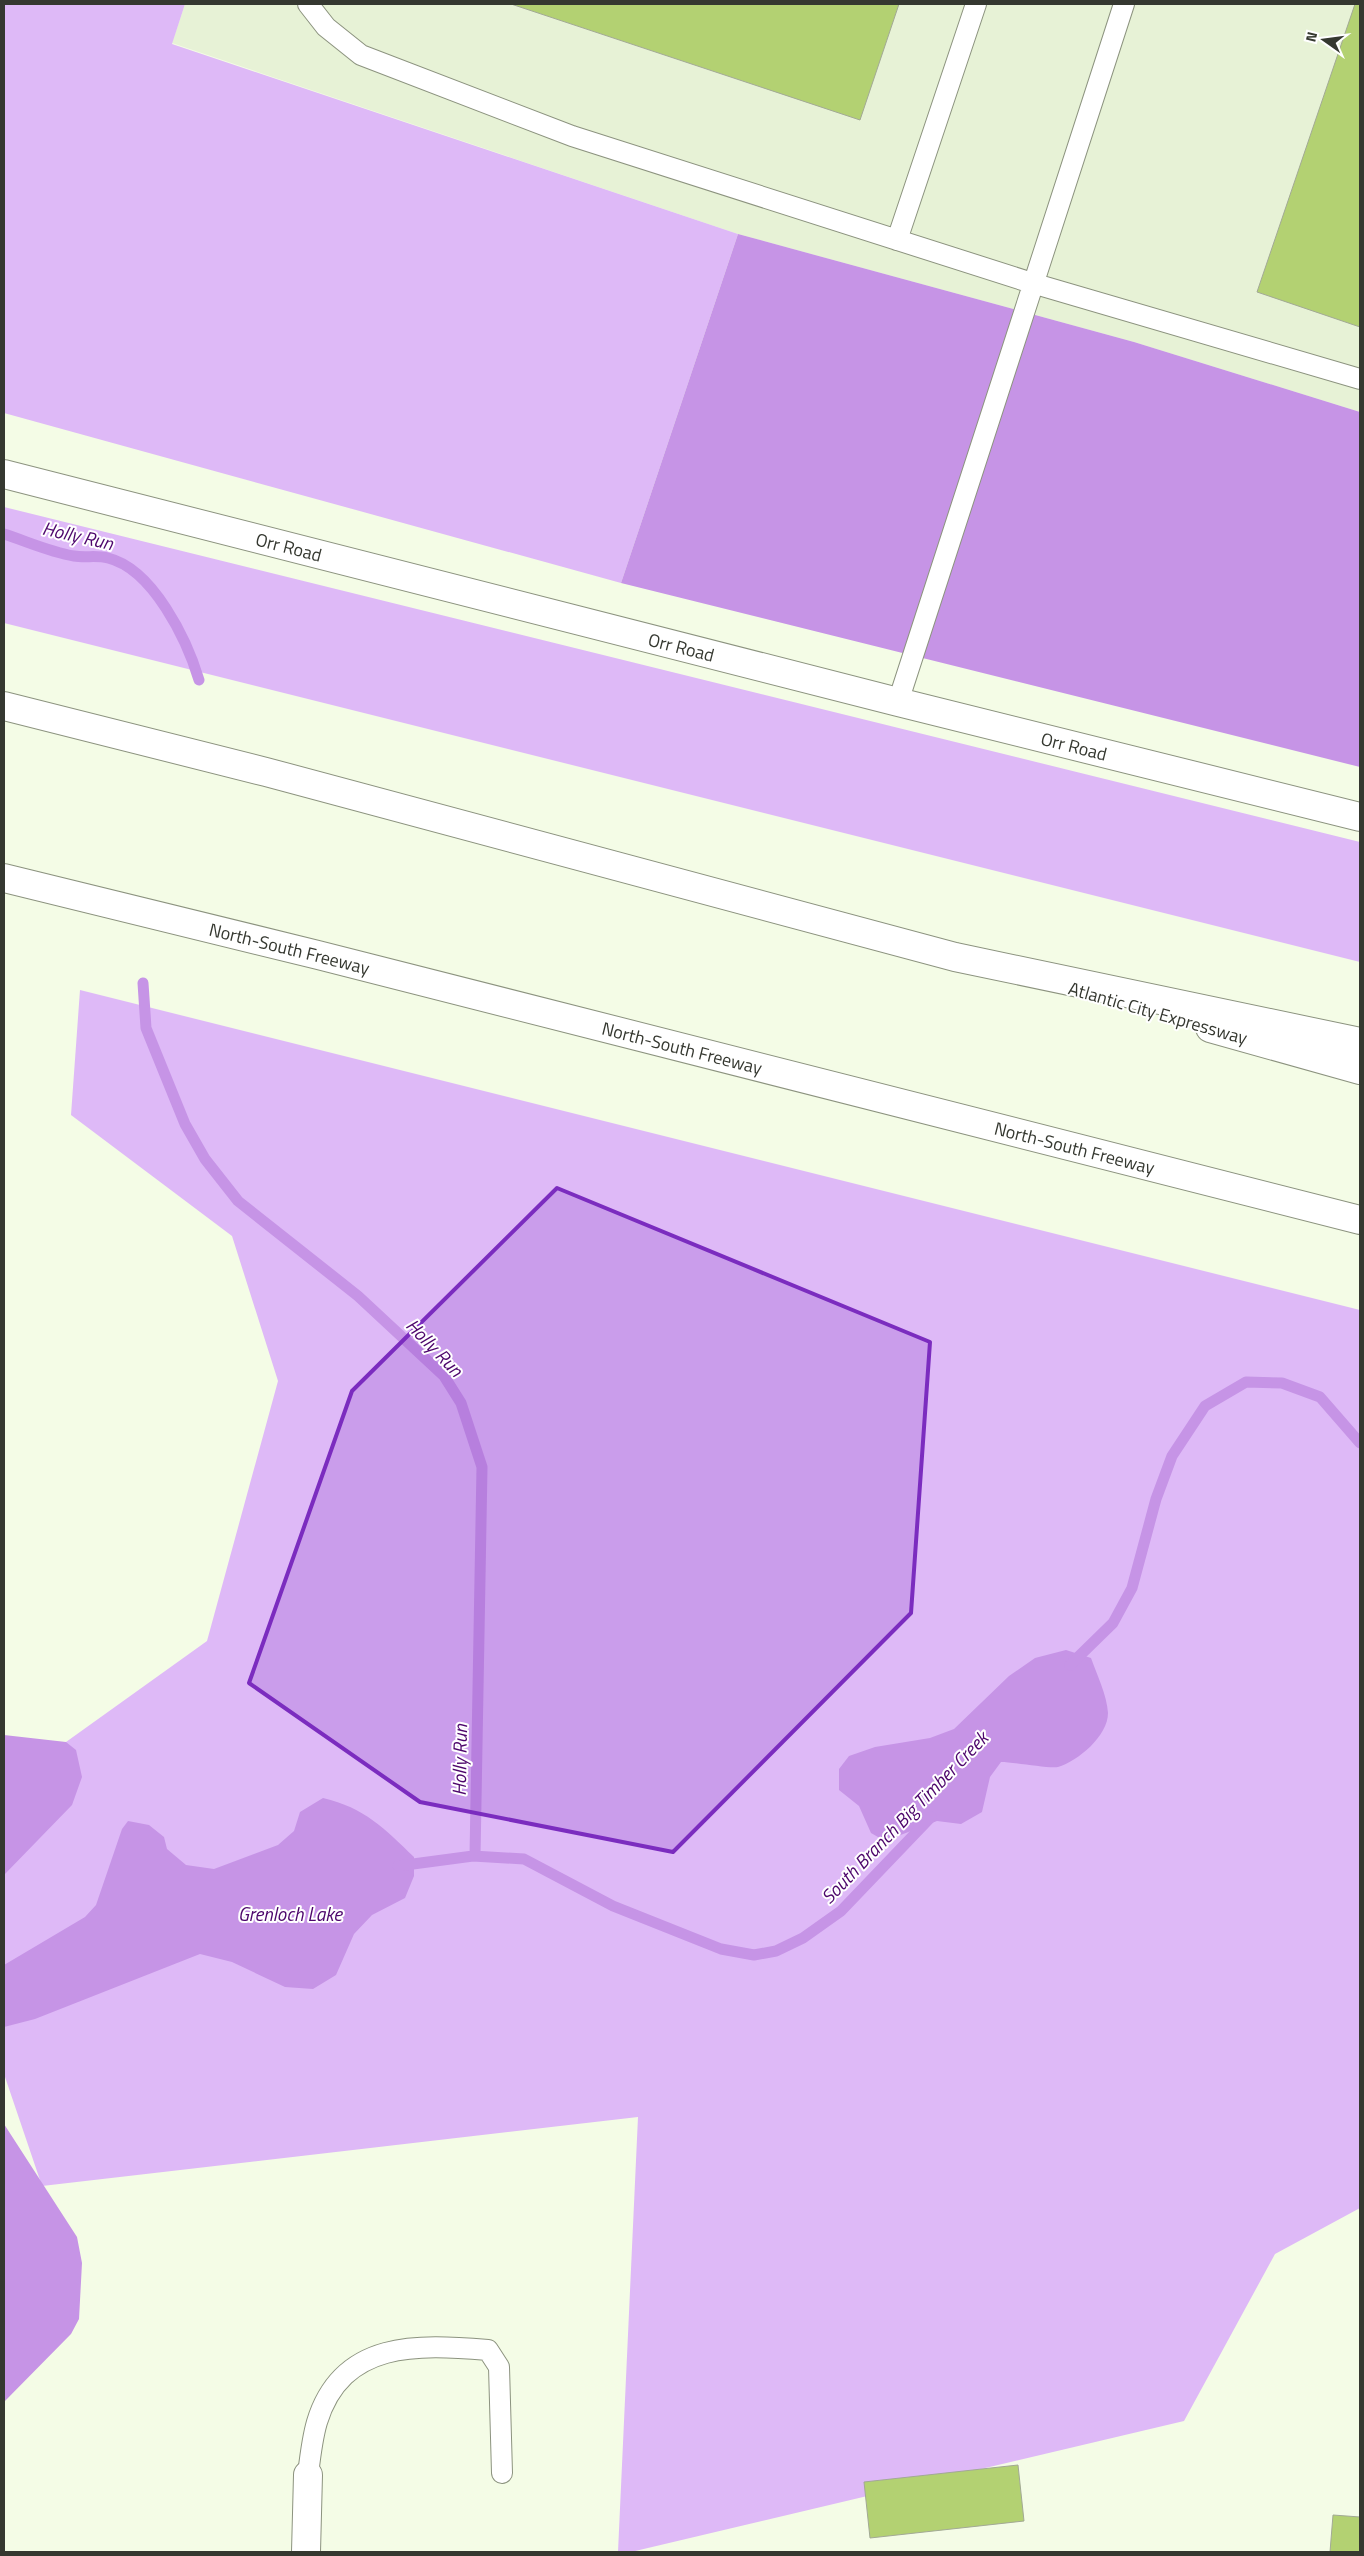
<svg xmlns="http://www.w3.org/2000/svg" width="1364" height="2556" viewBox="0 0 1364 2556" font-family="'Titillium Web',sans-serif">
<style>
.built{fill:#e7f2d6}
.green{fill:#deb9f7}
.water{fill:#c694e6}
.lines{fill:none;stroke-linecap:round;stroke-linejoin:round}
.stream{stroke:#c694e6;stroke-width:11}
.building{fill:#b3d172;stroke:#a2a995}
.lane-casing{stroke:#8c937f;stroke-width:22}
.street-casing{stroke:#8c937f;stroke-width:30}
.secondary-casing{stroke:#8c937f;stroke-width:30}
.highway-casing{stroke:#8c937f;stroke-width:30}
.lane{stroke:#fff;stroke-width:20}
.street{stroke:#fff;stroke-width:28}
.secondary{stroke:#fff;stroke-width:28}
.highway{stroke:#fff;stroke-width:28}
.marked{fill:#7b2cbf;fill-opacity:0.2;stroke:#7b2cbf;stroke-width:4;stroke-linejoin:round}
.labels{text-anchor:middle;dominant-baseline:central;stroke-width:4;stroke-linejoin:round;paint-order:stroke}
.street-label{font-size:18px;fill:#353830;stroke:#fff}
.water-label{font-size:19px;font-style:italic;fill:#4c056b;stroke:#fff}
</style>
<rect width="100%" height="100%" fill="#f4fce6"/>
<path class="built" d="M185,4H1360V412L1134,342L738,234L172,43Z"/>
<path class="green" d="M4,4H185L172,44L738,234L621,583L4,413Z
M4,507L1360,842V962L4,623Z
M80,990L1360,1310V2208L1275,2254L1184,2421L631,2552H618L638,2117L42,2186L4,2074V1855L66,1742L207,1641L278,1381L232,1236L71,1115Z"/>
<path class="water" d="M738,234L1134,342L1360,412V767L621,583Z
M1066,1650L1091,1658C1097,1675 1107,1695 1108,1713C1108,1736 1078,1761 1058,1767C1050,1769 1013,1762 1001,1762L990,1777L982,1812L961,1824L937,1821L885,1841L871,1833L859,1806L839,1790V1769L849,1756L875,1747L930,1738L954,1729L1009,1676L1035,1658Z
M4,1735L66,1742L76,1750L82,1777L72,1805L4,1875Z
M323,1798C365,1808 384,1828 414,1857V1876L405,1898L372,1915L354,1934L336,1975L313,1989L285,1987L232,1962L200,1954L35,2019L4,2027V1965L85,1917L96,1905L122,1829L128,1821L149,1825L164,1837L167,1849L186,1865L214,1869L278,1845L294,1831L300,1812Z
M4,2124L77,2237L82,2263L79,2319L71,2334L4,2402Z"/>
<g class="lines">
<path class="stream" d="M4,534C26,541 50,552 74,556C85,558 97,555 108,558C153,569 187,640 199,680
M143,983L146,1028L185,1124L205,1159L238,1201L358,1296L444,1376L461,1403L482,1467L475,1856
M1070,1665L1113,1623L1132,1588L1156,1499L1172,1456L1205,1406L1246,1382L1282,1383L1320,1397L1360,1443
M398,1866L473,1856L524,1859L613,1906L721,1949L754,1955L776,1951L803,1938L841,1911L931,1817"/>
</g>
<path class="building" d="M511,4H899L860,120Z
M1355,4H1360V327L1257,292Z
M1018,2465L1024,2521L870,2538L864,2482Z
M1333,2515L1360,2517V2552H1330Z"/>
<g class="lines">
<defs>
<path id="lane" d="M308,4L326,27L361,55L572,136L1032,283L1360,379
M897,240L976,4
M898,702L1124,4
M308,2475C310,2458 312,2439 317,2422C342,2340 418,2344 488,2350L499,2367L502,2473"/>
<path id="street" d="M306,2552L308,2475"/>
<g id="secondary">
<path id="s1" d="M4,474L898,702L1360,817"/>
</g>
<g id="highway">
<path d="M4,706L266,772L955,957L1360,1042"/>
<path id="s2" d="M4,878L318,955L1360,1220"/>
<path d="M1210,1028L1360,1070"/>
</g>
</defs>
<use href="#lane" class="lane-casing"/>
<use href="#street" class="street-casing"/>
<use href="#secondary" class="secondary-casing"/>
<use href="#highway" class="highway-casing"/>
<use href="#lane" class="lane"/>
<use href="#street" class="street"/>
<use href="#secondary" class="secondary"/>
<use href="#highway" class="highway"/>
</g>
<path class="marked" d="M557,1188L930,1342L911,1613L673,1852L420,1802L249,1683L352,1391Z"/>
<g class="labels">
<g class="street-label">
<text stroke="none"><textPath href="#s1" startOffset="294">Orr Road</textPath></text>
<text stroke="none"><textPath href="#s1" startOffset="699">Orr Road</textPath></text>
<text stroke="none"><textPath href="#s1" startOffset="1104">Orr Road</textPath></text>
<text stroke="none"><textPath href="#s2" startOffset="294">North-South Freeway</textPath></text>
<text transform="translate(1158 1013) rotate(16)">Atlantic City Expressway</text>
<text stroke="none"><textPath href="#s2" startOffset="699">North-South Freeway</textPath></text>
<text stroke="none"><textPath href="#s2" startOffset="1104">North-South Freeway</textPath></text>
</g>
<g class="water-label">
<text transform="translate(78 535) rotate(13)">Holly Run</text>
<text transform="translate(435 1347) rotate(46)">Holly Run</text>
<text transform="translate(459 1760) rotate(-89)">Holly Run</text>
<text transform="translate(904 1817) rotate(-46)">South Branch Big Timber Creek</text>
<text x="290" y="1913">Grenloch Lake</text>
</g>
</g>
<rect width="1364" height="2556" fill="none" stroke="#353830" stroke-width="10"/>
<g transform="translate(1324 40) rotate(284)" stroke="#ffffff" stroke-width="4" paint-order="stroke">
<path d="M0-4L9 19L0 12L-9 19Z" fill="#353830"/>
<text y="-8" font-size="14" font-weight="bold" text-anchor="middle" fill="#353830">N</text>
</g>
</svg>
